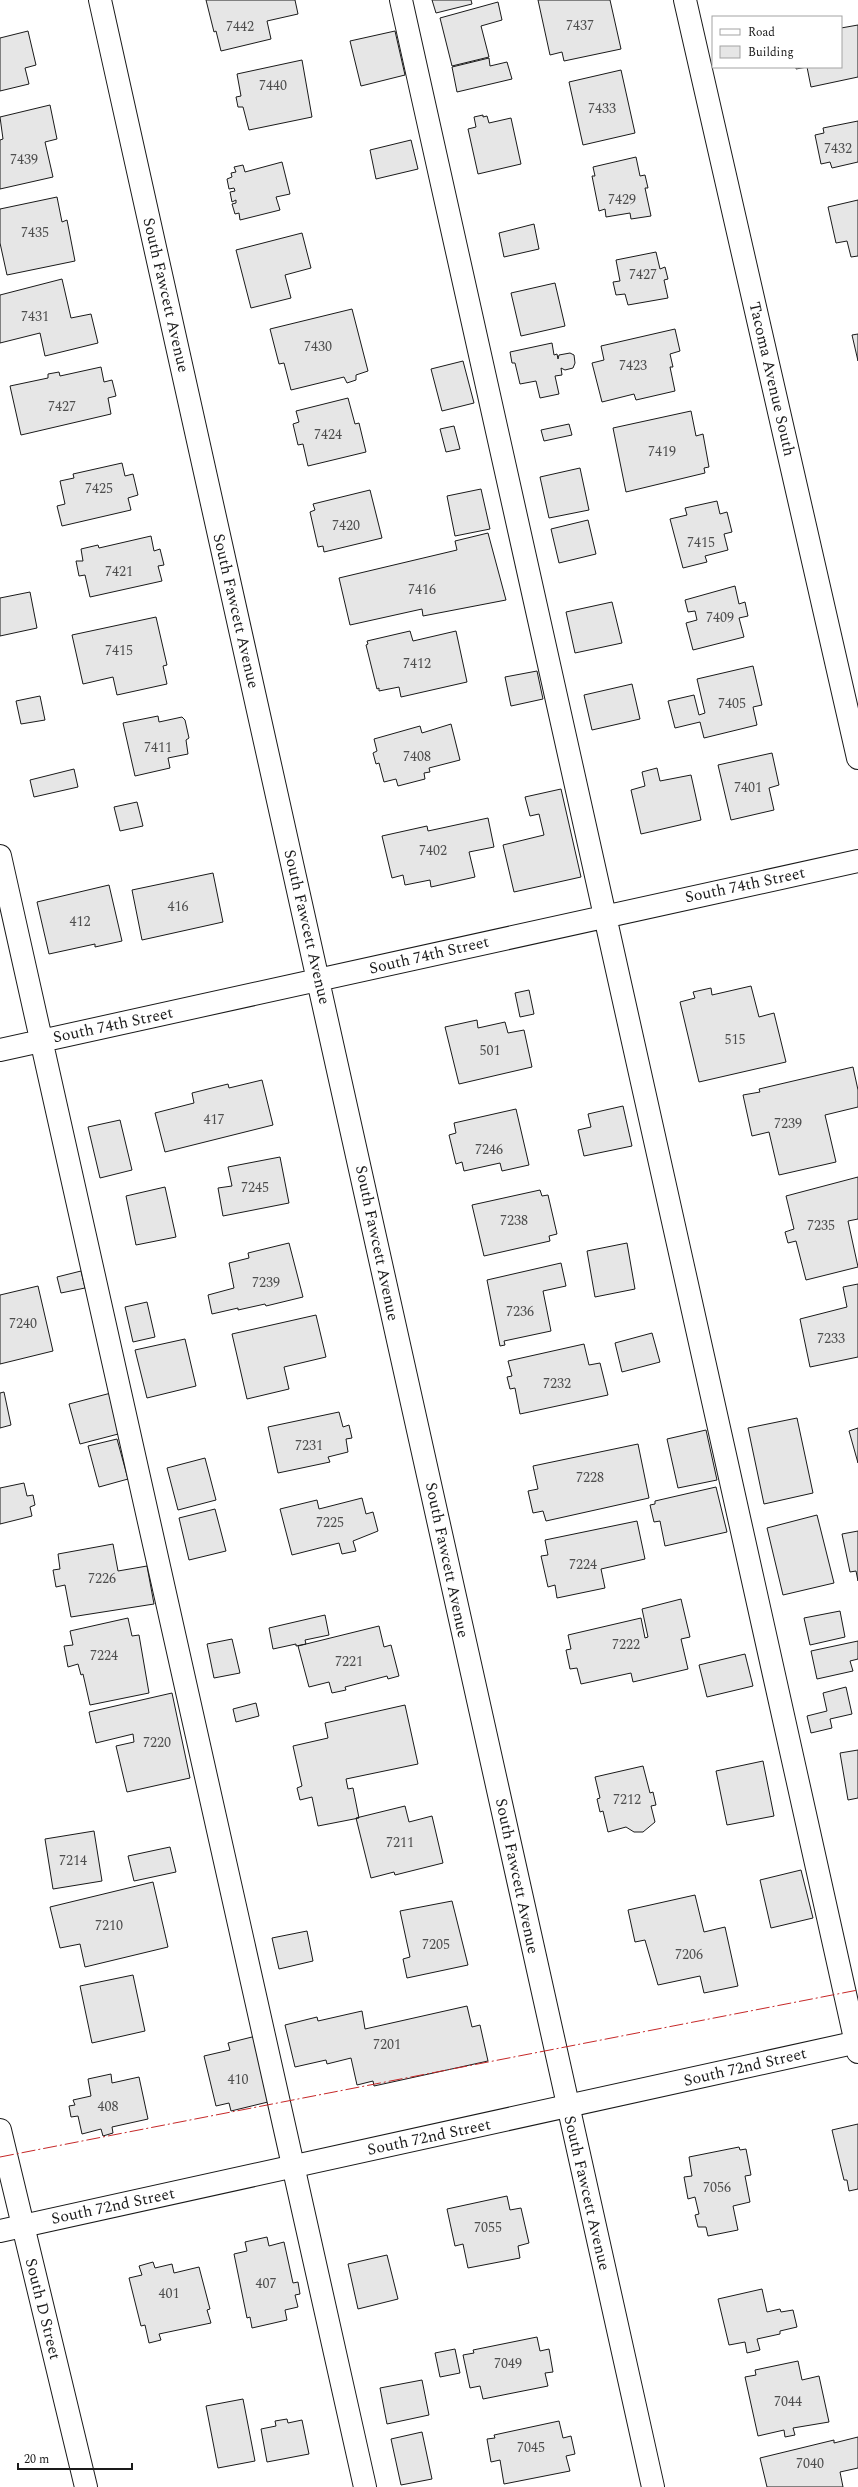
<svg xmlns="http://www.w3.org/2000/svg" width="858" height="2487" viewBox="0 0 858 2487" font-family="Spectral,serif">
<style>
.building{fill:#e6e6e6;stroke:#1a1a1a}
.lines{fill:none;stroke-linecap:round;stroke-linejoin:round}
.minor-casing{stroke:#1a1a1a;stroke-width:24}
.major-casing{stroke:#1a1a1a;stroke-width:24}
.minor{stroke:#fff;stroke-width:22}
.major{stroke:#fff;stroke-width:22}
.power{stroke:#c62828;stroke-width:1;stroke-dasharray:14 3 2 3;stroke-linecap:butt}
.labels{text-anchor:middle;dominant-baseline:central;stroke-width:3;stroke-linejoin:round;paint-order:stroke}
.number-label{font-size:14px;fill:#4d4d4d}
.street-label{font-size:16px;fill:#1a1a1a;stroke:#fff}
</style>
<rect width="100%" height="100%" fill="#fff"/>
<path class="building" d="M206,0H295L298,14L267,21L271,39L221,51L216,31L214,32Z
M432,0H471L472,4L436,13Z
M538,0H610L621,49L564,61L562,52L550,55Z
M498,2L502,20L481,26L489,57L452,66L440,18Z
M858,25V77L811,87L807,67L796,69V67H841V28Z
M28,31L36,65L25,68L29,84L0,91V38Z
M395,31L405,75L361,86L350,41Z
M489,58L490,66L507,62L512,79L457,92L452,67Z
M302,60L312,117L249,130L243,107H238L236,97L241,96L237,74Z
M621,70L635,133L583,145L569,82Z
M50,105L57,139L45,142L53,177L0,189V140L3,139L0,117Z
M483,115V117L487,116L489,123L511,118L521,164L478,174L468,129L476,127L474,117Z
M858,121V162L832,168L830,162L821,164L815,135L824,133L823,128Z
M411,140L418,169L376,179L370,150Z
M636,157L640,176L645,175L648,188H645L651,216L631,219L630,213L606,217L605,209L599,211L592,176H595L593,167Z
M282,162L290,194L276,197L280,210L240,220L239,213L235,214L232,204L236,203V200L232,202L230,192L235,191L234,188L229,189L227,179L232,177L231,173L236,172L234,167L243,165L245,172Z
M57,197L62,222L67,220L75,261L7,275L0,243V209Z
M858,200V256L851,257L847,241L836,243L828,207Z
M534,224L539,249L504,257L499,233Z
M302,233L311,268L285,275L291,298L251,308L236,250Z
M656,252L660,269L665,267L668,279L664,280L668,298L628,305L625,294L616,295L613,282L620,281L616,260Z
M62,279L71,318L91,314L98,343L45,356L40,333L0,343V295Z
M555,283L565,326L521,336L511,293Z
M352,309L368,371L356,375V380L347,383L344,377L291,390L284,363L279,364L270,329Z
M675,329L680,351L670,354L673,367H670L675,391L636,400L634,394L602,402L592,363L604,360L601,346Z
M858,334V361L852,335Z
M552,343L554,355L557,354L558,359L559,355L570,353L574,355L575,363L573,368L565,370L561,368L562,375L555,376L559,394L540,398L536,381L520,384L515,363H512L510,352Z
M463,361L474,403L442,411L431,369Z
M101,367L104,382L112,380L116,396L108,398L111,414L21,435L10,386L48,378V374L59,372L60,376Z
M348,398L355,424L359,423L366,452L308,466L303,444L298,445L293,424L299,422L296,411Z
M691,411L696,436L703,434L709,467L704,468L705,473L626,492L613,428Z
M569,424L572,435L544,441L541,430Z
M454,426L460,449L446,452L440,429Z
M122,463L125,476L133,474L138,495L128,498L131,510L62,526L57,506L65,504L60,481L74,478L73,474Z
M580,468L589,510L549,518L540,477Z
M481,489L490,529L455,536L447,496Z
M370,490L382,538L324,552L323,546L318,547L310,512L315,510L313,504Z
M717,501L720,514L727,512L732,532L724,534L728,550L705,556L707,562L683,568L670,519L687,515L685,508Z
M588,520L596,554L559,563L551,529Z
M488,533L506,600L423,616L422,609L350,625L339,578L457,550L455,541Z
M151,536L154,551L160,549L164,565L158,566L162,581L90,597L85,575L79,576L76,561H83L81,549L98,545L99,548Z
M735,586L739,604L745,602L748,616L739,618L744,637L693,650L686,623L697,620L695,611L688,612L685,600Z
M30,592L37,628L0,636V598Z
M612,602L622,643L575,653L566,612Z
M156,617L167,665L163,666L167,684L117,695L113,677L83,684L72,635Z
M410,631L413,641L456,631L467,682L401,697L399,687L379,691V688L377,689L366,645L368,644L367,641Z
M753,666L762,705L753,707L757,725L704,738L700,722L675,728L668,701L694,695L699,715L705,713L697,679Z
M537,671L543,699L511,706L505,677Z
M632,684L640,719L592,730L584,695Z
M40,696L45,720L21,724L16,701Z
M158,716L159,722L182,717L185,720L189,738L186,740L188,754L168,758L170,768L135,776L123,723Z
M451,724L460,760L429,768L430,772L424,773L425,779L398,786L396,779L384,782L379,763L376,764L373,753L377,751L374,739L420,726L422,733Z
M772,753L779,785L769,788L774,810L731,820L718,765Z
M657,768L660,781L691,775L701,820L641,834L631,790L645,786L642,772Z
M74,769L78,787L34,797L30,780Z
M561,789L581,877L514,892L503,845L544,835L539,814L530,816L525,797Z
M137,802L143,826L120,831L114,807Z
M488,818L494,847L469,852L475,877L431,887L430,880L405,885L403,875L392,878L382,836L427,826L428,831Z
M213,873L223,922L142,940L132,890Z
M109,885L122,941L95,947V944L49,954L37,902Z
M751,986L759,1017L774,1013L786,1062L699,1082L680,1002L695,998L693,992L711,988L712,995Z
M529,990L534,1014L520,1017L515,993Z
M477,1020L478,1028L505,1022L508,1033L524,1030L532,1067L459,1084L445,1027Z
M853,1067L858,1090V1107L825,1115L836,1162L779,1175L769,1132L752,1136L743,1095L760,1092L759,1089Z
M262,1080L273,1125L165,1152L155,1113L194,1103L192,1093L228,1084L229,1088Z
M623,1106L632,1146L584,1156L578,1130L591,1127L588,1114Z
M516,1109L529,1165L502,1171L500,1163L464,1171L462,1162L456,1164L449,1135L456,1133L454,1123Z
M120,1120L132,1170L100,1178L88,1127Z
M280,1157L289,1203L223,1216L218,1188L232,1186L228,1167Z
M858,1177V1219L848,1221L858,1267L806,1280L796,1241L788,1243L785,1232L794,1229L786,1196Z
M165,1187L176,1237L136,1245L126,1196Z
M540,1190L542,1196L548,1195L557,1234L549,1236L550,1241L484,1256L472,1205Z
M289,1243L303,1297L266,1306L265,1304L238,1310V1308L212,1314L208,1295L234,1288L229,1263L249,1258L248,1253Z
M627,1243L635,1289L595,1297L587,1251Z
M561,1263L566,1286L543,1291L551,1331L504,1341L505,1345L500,1346L487,1280Z
M81,1271L85,1288L61,1293L57,1277Z
M858,1284V1357L810,1367L800,1319L847,1307L843,1287Z
M38,1286L53,1351L0,1364V1295Z
M147,1302L155,1337L133,1342L125,1307Z
M316,1315L326,1357L284,1367L289,1389L247,1399L232,1334Z
M652,1333L660,1362L622,1372L615,1343Z
M185,1339L196,1386L147,1398L135,1350Z
M584,1344L589,1365L600,1363L608,1395L520,1414L515,1388L510,1389L507,1377L512,1376L508,1361Z
M4,1392L11,1425L0,1428V1393Z
M111,1393L122,1433L80,1444L69,1404Z
M339,1412L343,1427L349,1425L352,1438L346,1439L348,1452L328,1457L330,1462L278,1473L268,1427Z
M797,1418L813,1493L764,1504L748,1428Z
M858,1428V1463L849,1431Z
M706,1430L717,1480L678,1488L667,1439Z
M117,1439L128,1479L99,1487L88,1446Z
M638,1444L649,1498L546,1521L543,1511L533,1513L528,1491L538,1489L533,1466Z
M205,1458L216,1500L178,1510L167,1468Z
M24,1483L27,1496L33,1495L35,1505L30,1507L32,1516L0,1524V1488Z
M716,1487L727,1532L665,1546L660,1521L654,1522L650,1505L655,1504V1501Z
M362,1498L366,1514L373,1512L378,1531L353,1541L356,1551L342,1554L339,1543L292,1555L280,1509L317,1500L319,1509Z
M215,1509L226,1551L189,1560L179,1518Z
M817,1515L834,1583L783,1595L767,1528Z
M637,1521L645,1559L601,1569L605,1588L557,1598L555,1585L548,1587L541,1556L548,1555L545,1540Z
M858,1531V1581L856,1571L850,1572L842,1534Z
M113,1544L118,1571L147,1566L154,1604L71,1617L65,1585L56,1587L53,1570L60,1569L58,1554Z
M681,1599L690,1637L681,1639L688,1669L633,1682L631,1673L581,1684L577,1668L570,1669L566,1650L571,1649L568,1635L641,1618L645,1638L648,1637L642,1609Z
M840,1611L845,1637L810,1645L804,1618Z
M325,1615L329,1635L305,1640L306,1644L296,1646V1644L273,1649L269,1628Z
M128,1618L132,1636L139,1635L149,1693L90,1705L83,1674L81,1675L78,1664L68,1667L64,1646L73,1645L70,1631Z
M379,1626L384,1647L391,1645L399,1676L388,1679L387,1676L345,1687L346,1690L332,1693L329,1682L309,1687L298,1646Z
M232,1639L240,1673L214,1678L207,1644Z
M858,1641V1659L850,1661L853,1671L817,1679L811,1651Z
M745,1654L753,1686L707,1697L699,1665Z
M846,1687L852,1714L830,1719L832,1728L811,1733L807,1716L827,1711L823,1693Z
M172,1693L190,1778L127,1792L116,1746L134,1742L133,1734L96,1743L89,1712Z
M256,1703L259,1716L236,1722L233,1709Z
M405,1705L418,1764L346,1779L348,1789L353,1788L359,1818L318,1826L312,1797L300,1800L297,1788L302,1786L293,1746L328,1738L325,1723Z
M858,1750V1798L848,1800L840,1753Z
M763,1761L774,1816L727,1825L716,1771Z
M643,1766L650,1793L653,1792L656,1805L651,1806L655,1822L643,1832H634L626,1827L608,1832L603,1811L600,1812L597,1799L600,1798L595,1777Z
M405,1806L409,1822L432,1816L443,1863L395,1875L394,1872L371,1878L356,1818Z
M94,1831L102,1881L53,1889L45,1839Z
M170,1847L176,1872L134,1881L128,1856Z
M801,1870L813,1918L771,1928L760,1880Z
M153,1882L168,1947L85,1967L80,1944L60,1948L50,1907Z
M695,1895L704,1932L725,1927L738,1986L704,1993L700,1976L658,1985L645,1940L635,1942L628,1910Z
M452,1901L468,1965L407,1978L403,1959L410,1957L400,1911Z
M307,1931L313,1961L279,1969L272,1938Z
M133,1975L145,2031L92,2043L80,1986Z
M467,2006L472,2027L480,2025L488,2061L374,2086L373,2081L357,2085L351,2058L327,2064L326,2060L295,2067L285,2025L317,2017L318,2021L362,2011L365,2029Z
M256,2036L272,2101L231,2111L229,2103L216,2106L204,2056L230,2050L228,2043Z
M111,2074L112,2083L139,2077L148,2119L112,2127L113,2133L103,2136L101,2129L82,2134L78,2116L71,2117L69,2106L75,2105L73,2100L91,2096L88,2079Z
M858,2124V2189L849,2191L847,2180H844L832,2130Z
M739,2147L740,2150L746,2149L751,2175L745,2176L750,2202L733,2206L738,2230L708,2236L706,2227H698L695,2215L699,2214L695,2197L688,2199L684,2177L692,2176L689,2157Z
M507,2196L510,2210L521,2208L529,2243L518,2246L520,2258L468,2268L463,2244L455,2246L447,2209Z
M267,2237L269,2246L284,2242L293,2283L298,2282L300,2294L295,2295L298,2307L285,2310L287,2320L252,2328L250,2317L247,2318L234,2254L247,2251L245,2242Z
M387,2255L398,2299L358,2309L348,2264Z
M153,2262L155,2268L172,2264L174,2273L199,2267L210,2309L207,2310L211,2323L159,2334L161,2340L149,2343L145,2325L141,2326L129,2278L142,2275L139,2266Z
M762,2289L767,2312L780,2309L781,2312L793,2310L797,2327L780,2331V2334L757,2339L760,2350L747,2353L745,2342L729,2345L718,2299Z
M537,2337L540,2351L549,2349L553,2372L545,2373L548,2386L483,2399L480,2386L470,2388L463,2355L474,2353L473,2350Z
M455,2349L460,2373L440,2377L435,2353Z
M798,2361L802,2380L819,2376L829,2422L793,2428L795,2435L785,2437L784,2430L758,2436L745,2377L756,2375L755,2370Z
M422,2380L429,2415L387,2424L380,2388Z
M243,2399L255,2461L218,2468L206,2406Z
M287,2419L288,2423L302,2420L309,2454L267,2462L261,2429L276,2426L275,2421Z
M559,2421L563,2438L571,2436L575,2454L566,2456L570,2471L504,2484L500,2460L491,2462L487,2439L495,2438L494,2435Z
M422,2432L432,2479L401,2485L391,2439Z
M858,2437V2468L840,2472L843,2487H767L760,2458L834,2440V2443Z"/>
<g class="lines">
<defs>
<path id="minor" d="M100,0L653,2487
M401,0L858,2052
M685,0L858,758
M0,856L365,2487
M0,1050L858,861
M0,2130L86,2487"/>
<path id="major" d="M0,2231L858,2042"/>
</defs>
<use href="#minor" class="minor-casing"/>
<use href="#major" class="major-casing"/>
<use href="#minor" class="minor"/>
<use href="#major" class="major"/>
<path class="power" d="M0,2157L858,1990"/>
</g>
<g class="labels">
<g class="number-label">
<text x="580" y="25">7437</text>
<text x="240" y="26">7442</text>
<text x="273" y="85">7440</text>
<text x="602" y="108">7433</text>
<text x="838" y="148">7432</text>
<text x="24" y="159">7439</text>
<text x="622" y="199">7429</text>
<text x="35" y="232">7435</text>
<text x="643" y="274">7427</text>
<text x="35" y="316">7431</text>
<text x="318" y="346">7430</text>
<text x="633" y="365">7423</text>
<text x="62" y="406">7427</text>
<text x="328" y="434">7424</text>
<text x="662" y="451">7419</text>
<text x="99" y="488">7425</text>
<text x="346" y="525">7420</text>
<text x="701" y="542">7415</text>
<text x="119" y="571">7421</text>
<text x="422" y="589">7416</text>
<text x="720" y="617">7409</text>
<text x="119" y="650">7415</text>
<text x="417" y="663">7412</text>
<text x="732" y="703">7405</text>
<text x="158" y="747">7411</text>
<text x="417" y="756">7408</text>
<text x="748" y="787">7401</text>
<text x="433" y="850">7402</text>
<text x="178" y="906">416</text>
<text x="80" y="921">412</text>
<text x="735" y="1039">515</text>
<text x="490" y="1050">501</text>
<text x="214" y="1119">417</text>
<text x="788" y="1123">7239</text>
<text x="489" y="1149">7246</text>
<text x="255" y="1187">7245</text>
<text x="514" y="1220">7238</text>
<text x="821" y="1225">7235</text>
<text x="266" y="1282">7239</text>
<text x="520" y="1311">7236</text>
<text x="23" y="1323">7240</text>
<text x="831" y="1338">7233</text>
<text x="557" y="1383">7232</text>
<text x="309" y="1445">7231</text>
<text x="590" y="1477">7228</text>
<text x="330" y="1522">7225</text>
<text x="583" y="1564">7224</text>
<text x="102" y="1578">7226</text>
<text x="626" y="1644">7222</text>
<text x="104" y="1655">7224</text>
<text x="349" y="1661">7221</text>
<text x="157" y="1742">7220</text>
<text x="627" y="1799">7212</text>
<text x="400" y="1842">7211</text>
<text x="73" y="1860">7214</text>
<text x="109" y="1925">7210</text>
<text x="436" y="1944">7205</text>
<text x="689" y="1954">7206</text>
<text x="387" y="2044">7201</text>
<text x="238" y="2079">410</text>
<text x="108" y="2106">408</text>
<text x="717" y="2187">7056</text>
<text x="488" y="2227">7055</text>
<text x="266" y="2283">407</text>
<text x="169" y="2293">401</text>
<text x="508" y="2363">7049</text>
<text x="788" y="2401">7044</text>
<text x="531" y="2447">7045</text>
<text x="810" y="2463">7040</text>
</g>
<g class="street-label">
<text transform="translate(166 295) rotate(77)">South Fawcett Avenue</text>
<text transform="translate(772 379) rotate(77)">Tacoma Avenue South</text>
<text transform="translate(236 611) rotate(77)">South Fawcett Avenue</text>
<text transform="translate(745 885) rotate(-12)">South 74th Street</text>
<text transform="translate(307 927) rotate(77)">South Fawcett Avenue</text>
<text transform="translate(429 955) rotate(-13)">South 74th Street</text>
<text transform="translate(113 1025) rotate(-12)">South 74th Street</text>
<text transform="translate(377 1243) rotate(78)">South Fawcett Avenue</text>
<text transform="translate(447 1560) rotate(78)">South Fawcett Avenue</text>
<text transform="translate(517 1876) rotate(78)">South Fawcett Avenue</text>
<text transform="translate(745 2067) rotate(-13)">South 72nd Street</text>
<text transform="translate(429 2137) rotate(-12)">South 72nd Street</text>
<text transform="translate(587 2193) rotate(77)">South Fawcett Avenue</text>
<text transform="translate(113 2206) rotate(-12)">South 72nd Street</text>
<text transform="translate(43 2309) rotate(76)">South D Street</text>
</g>
</g>
<rect x="712" y="16" width="130" height="52" fill="#ffffff" stroke="#a3a3a3"/>
<rect x="720" y="29" width="20" height="6" fill="#ffffff" stroke="#a3a3a3"/>
<text x="748" y="36" font-size="12" fill="#1a1a1a">Road</text>
<rect x="720" y="46" width="20" height="12" fill="#e6e6e6" stroke="#a3a3a3"/>
<text x="748" y="56" font-size="12" fill="#1a1a1a">Building</text>
<path d="M18 2463v6h114v-6" fill="none" stroke="#1a1a1a" stroke-width="2"/>
<text x="24" y="2463" font-size="12" fill="#1a1a1a" stroke="#ffffff" stroke-width="3" paint-order="stroke">20 m</text>
</svg>
